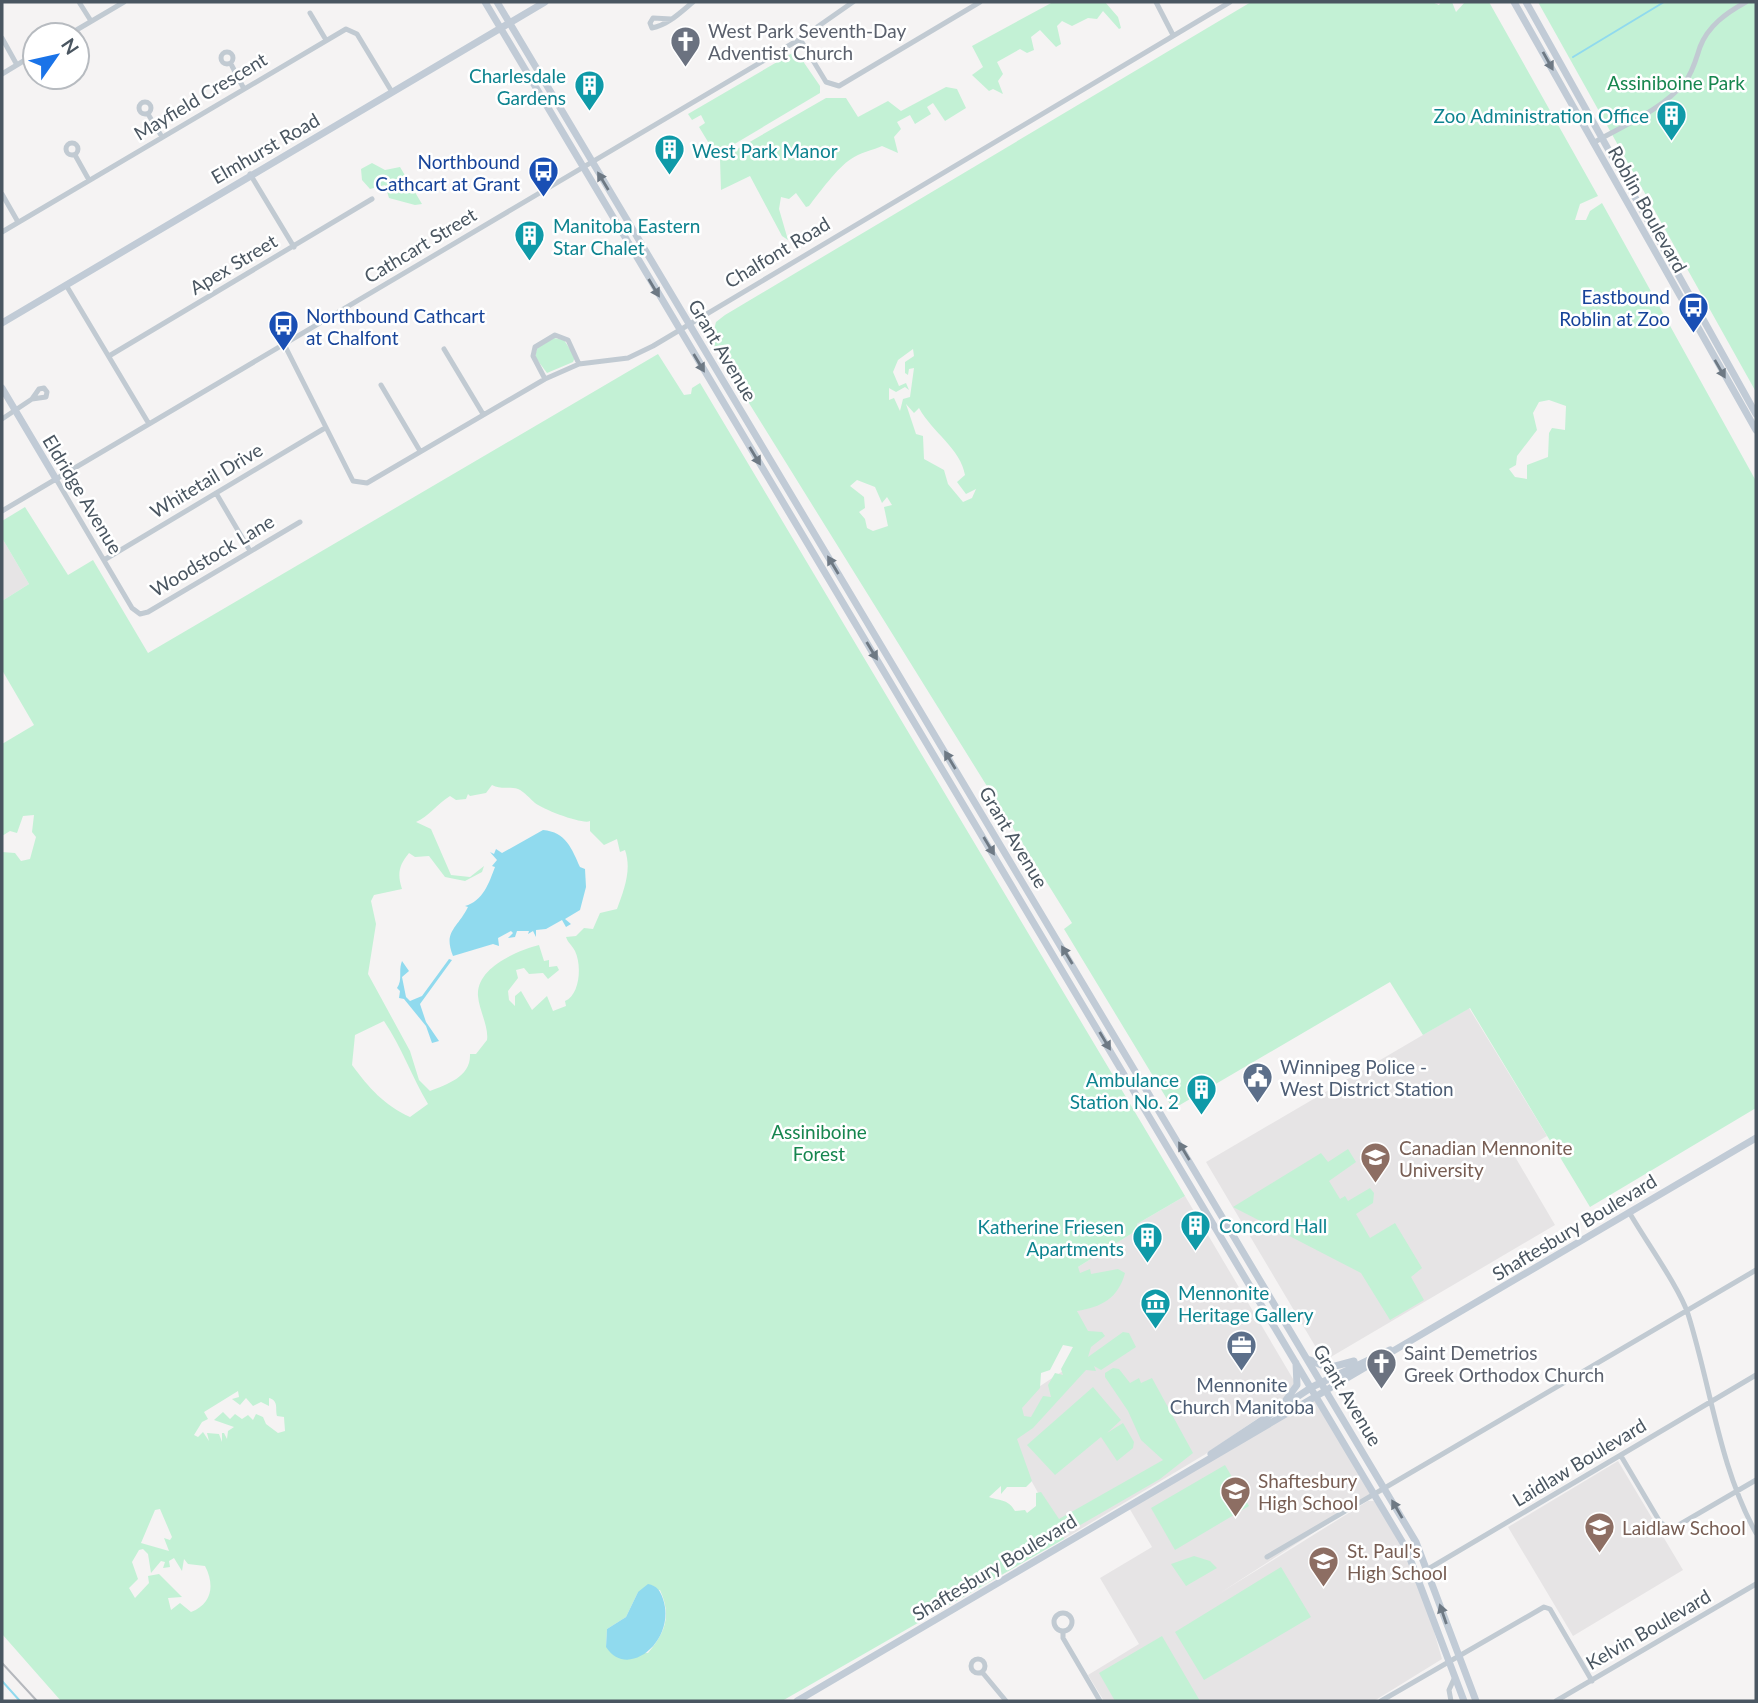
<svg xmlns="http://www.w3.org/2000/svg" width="1758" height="1703" viewBox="0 0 1758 1703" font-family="Lato,sans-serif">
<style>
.education{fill:#e6e4e5}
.green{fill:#c3f1d5;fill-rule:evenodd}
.water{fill:#90daee}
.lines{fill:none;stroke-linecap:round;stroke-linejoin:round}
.stream{stroke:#90daee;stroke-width:2}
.street{stroke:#c1cad2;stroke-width:5}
.secondary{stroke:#c1cbd6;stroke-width:7}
.rail{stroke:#b5b8bd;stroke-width:2}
.oneway{fill:#6e7984}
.labels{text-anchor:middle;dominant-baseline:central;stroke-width:5;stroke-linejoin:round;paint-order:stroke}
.worship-label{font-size:19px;fill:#5b616d;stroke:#fff;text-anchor:start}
.culture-label{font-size:19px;fill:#0d838f;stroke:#fff;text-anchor:end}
.park-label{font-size:19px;fill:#17864f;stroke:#fff}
.street-label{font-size:19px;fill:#4a5661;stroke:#fff}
.transit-label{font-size:19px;fill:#164399;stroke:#fff;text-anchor:end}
.service-label{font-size:19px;fill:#4e5e75;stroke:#fff;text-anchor:start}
.education-label{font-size:19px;fill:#785e54;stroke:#fff;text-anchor:start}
</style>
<rect width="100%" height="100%" fill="#f5f3f3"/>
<path class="education" d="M2,538L29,584L2,601Z
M1469,1008L1547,1136L1514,1155L1555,1225L1324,1361L1206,1162Z
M1185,1196L1296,1384L1279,1404L1204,1455L1064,1539L995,1416L1087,1355L1077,1311L1078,1267L1139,1229L1137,1224Z
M1317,1397L1375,1493L1220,1593L1368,1501H1374L1400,1541L1426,1604L1442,1659L1374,1701H1104L1088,1675L1139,1644L1100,1578L1152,1547L1128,1506Z
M1618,1461L1683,1570L1573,1636L1508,1527Z"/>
<path class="green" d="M1053,2H1105L1118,17L1121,28L1119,29L1103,11L1097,19L1088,18L1072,26L1062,21L1057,26L1061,44L1056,47L1040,30L1031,37L1034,50L1027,53L1020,49L997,62L1003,74L998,81L1003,94L993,89L989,91L972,75L983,67L972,46Z
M1251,2H1432L1439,5L1441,2H1452L1456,12L1465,2H1489L1598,196L1580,204L1575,220H1586L1590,211L1602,203L1756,481V1108L1590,1207L1470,1008L1423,1035L1390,982L1173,1109L1064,929L1072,923L711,342L716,322L725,315ZM913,349L914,356L905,362V373L908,375L909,369L914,368L910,397L903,399L900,411L894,398L889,400V388L896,392L905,387L909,390L906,383L899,386L893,372L898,360ZM1549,400L1566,406L1565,430L1552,428L1549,433L1548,457L1527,465V479L1515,477L1509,469L1516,465L1517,456L1537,430L1533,413L1539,402ZM906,404L914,413L919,408C932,432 961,449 965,475L957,482L966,494L976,489L972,498L963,502L948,484L944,470L924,459L923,436L916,434ZM857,480L875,487L882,503L887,497L892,505L884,507L888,526L873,531L867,528L865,519L859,512L865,508L864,497L850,486Z
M1538,2H1756V392Z
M796,51L820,86V93L716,155L699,127L705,123L701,115L692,120L688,114Z
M946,87L957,89L966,108L945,121L933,103L927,107L931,114L915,124L910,115L897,122L901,129L894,137L898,153L882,146C873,150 859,153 851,159C838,167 819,193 809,206L806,207L796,193L789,199L781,197L779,209L788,240L782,236L750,176L721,190L720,159L826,98H846L858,117L888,101L901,111Z
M372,163L385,170L400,167L422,204L415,205L389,198L385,185L370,189L362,180L361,169Z
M554,338L564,340L575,357L573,362L547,373L535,357L537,348Z
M658,354L684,395L691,394L692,388L700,383L1185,1196L1137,1224L1139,1229L1078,1267L1080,1273L1090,1269L1091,1274L1118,1269L1125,1273C1118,1299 1101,1307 1077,1311L1088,1331L1102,1332L1105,1336L1091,1347L1088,1357L1123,1332L1129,1333L1136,1347L1101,1370L1094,1366L1096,1371L1086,1370L1033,1428L1017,1439L1032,1481L1026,1487H1007L1001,1494V1486L989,1497C1000,1501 1008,1499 1015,1511L1025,1510L1027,1513L1036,1506V1493L1041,1492L1059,1519L1163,1460L1141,1440L1128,1411L1105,1377V1373L1113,1368L1119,1369L1130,1383L1139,1378L1141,1383L1152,1378L1193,1453L1160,1479L1063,1535L1064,1539L782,1701H61L2,1634V852L15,853L21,861L30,859L36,837L32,832L34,815L23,816L17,833L10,831L2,836V744L34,725L2,670V601L29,584L2,538V521L25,507L68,575L93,560L148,653ZM492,785C501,790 509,786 518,789C525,792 530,799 535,803C544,810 584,825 590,821V831L604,845L617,839L620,852L625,850C632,870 624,890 617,909L600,913L593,929L584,928L576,936L566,937C568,943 572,945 575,951C582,965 580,995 565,1001L566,1006L553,1011L547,996L532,1010L521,991L515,996V1006L509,1000L508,991L518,978L516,970L524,968L529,974L543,973L548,979L559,970L557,966L549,967V960L544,961L539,945C516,951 476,968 478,996C479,1010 489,1027 487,1040L476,1054H470C471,1077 447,1084 430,1091L419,1080L410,1051L368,974L376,924L371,901L374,895L402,889C397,874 399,865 409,853L415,857L429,856L445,877L465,881L482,872L484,866L470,877L451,875L431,829L416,822C428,817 437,804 450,796L456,800L466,799L468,794L470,796L486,793ZM384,1021C402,1048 412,1077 428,1104L410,1117C384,1105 369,1088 352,1065L355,1035ZM1063,1345L1073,1347L1061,1369L1063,1375L1055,1373L1048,1385L1051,1397L1043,1396L1031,1417L1024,1416L1022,1408L1040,1388L1041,1373L1050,1370ZM238,1391L239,1397L232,1399L240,1405L246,1398L253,1406L261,1402L269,1406V1398C279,1401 275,1408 277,1416L284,1417L285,1431L278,1433L266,1424L263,1417L256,1414L253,1420L248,1415L242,1419L235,1414L230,1419L223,1412L214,1420L234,1427L228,1431L227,1439L224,1433H222V1442L219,1434L207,1433L209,1441L203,1432L198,1437L194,1435L202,1422L208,1419L204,1412ZM160,1509L172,1537L170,1540L164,1538L169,1551L141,1543L155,1510ZM143,1549L148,1554L151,1573L161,1561L165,1562L163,1568L170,1567L169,1561L174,1558L182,1571L184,1559L188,1564L205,1566C215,1585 212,1604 191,1612L180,1603L171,1610L168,1598L182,1597L159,1574L148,1576L149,1583L135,1598L129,1588L138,1579L132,1562L139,1550ZM660,1590C672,1616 665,1633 648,1653L606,1647L607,1629L626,1617L638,1592Z
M1348,1149L1356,1162L1329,1181L1340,1199L1345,1196L1348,1201L1370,1188L1374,1193L1373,1203L1356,1214L1370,1238L1395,1223L1422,1268L1411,1277L1424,1300L1390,1320L1361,1273L1233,1207L1321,1153L1328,1162Z
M1093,1387L1121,1420L1107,1433L1123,1423L1134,1442L1133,1448L1117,1461L1101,1437L1055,1475L1027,1445Z
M1225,1465L1249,1506L1175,1550L1151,1508Z
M1194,1556L1210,1561L1217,1568L1186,1586L1171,1564Z
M1281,1567L1311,1617L1204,1680L1175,1632Z
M1162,1636L1200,1701H1115L1099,1673Z"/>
<path class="water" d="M543,830C566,832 572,849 580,867L585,869L586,887L580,910L565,919L571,924L566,927L562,920L546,929L536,930V937L533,931L528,934L529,931H517L515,937L508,938L513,933L511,931L498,938L499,946L493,944L453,956C443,931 457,929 468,907L465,906C483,901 489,883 495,867L492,866L497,860L490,852L494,854L496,849L502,853Z
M449,959L452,960L420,1004L426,1022L439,1041L432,1043L426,1026L404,999L399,998L400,991L397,988C403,979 398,971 402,961L409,971L402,977L406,997L410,1001L422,996Z
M648,1584C657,1586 660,1590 663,1599C677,1640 628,1681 606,1647L607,1629L626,1617L638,1592Z"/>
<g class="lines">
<path class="stream" d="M1573,57L1664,2
M2,1681L20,1701"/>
<path class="street" d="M79,2L91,21
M1156,2L1173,35
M310,13L326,40
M671,19L653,18L650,23L652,28C668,25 681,12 693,2
M68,35L124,2
M2,38L17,65
M800,39L826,82L839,86L980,2
M221 58a6 6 0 1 1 12 0a6 6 0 1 1-12 0Z
M231,64L244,89
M2,74L35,54
M139 108a6 6 0 1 1 12 0a6 6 0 1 1-12 0Z
M148,114L162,137
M66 149a6 6 0 1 1 12 0a6 6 0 1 1-12 0Z
M1593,143C1624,125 1662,110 1685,82C1693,72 1696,59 1700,47C1708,26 1726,13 1746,2
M75,155L89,180
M250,174L294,247
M2,194L18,222
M2,232L346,29L357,34L392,92
M66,285L149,424
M284,344L353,481L367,483L545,379L579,364L628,358L653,346L1230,2
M444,349L483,414
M109,356L372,199
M545,379L533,356L535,347L555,335L568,340L579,364
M381,385L420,451
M44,388L47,392L46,397L32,399L39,389Z
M2,419L32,399
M56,479L132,608L140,614L148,612L300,522
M216,493L250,551
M2,511L800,39L853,2
M104,560L325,428
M1629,1212C1645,1240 1679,1287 1688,1314C1711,1387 1719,1466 1756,1533
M1621,1456L1660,1522L1668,1528L1677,1526L1756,1480
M1267,1557L1756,1270
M1418,1575L1756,1375
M1054 1622a9 9 0 1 1 18 0a9 9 0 1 1-18 0Z
M1063,1631V1638L1100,1701
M971 1666a7 7 0 1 1 14 0a7 7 0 1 1-14 0Z
M982,1672L1006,1701
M1381,1701L1544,1607L1550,1609L1592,1681
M1451,1701L1449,1690L1454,1679
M1556,1701L1756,1584"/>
<path class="secondary" d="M485,2L1406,1548L1464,1701
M497,2L1416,1542L1476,1701
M1514,2L1756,430
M1526,2L1756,414
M2,323L545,2
M2,388L56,479
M1310,1360L1328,1368L1354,1361
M1286,1400L1297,1385L1296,1363
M1211,1454L1312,1387L1390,1350
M797,1701L1756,1138"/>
<path class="rail" d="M2,1663L37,1701"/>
</g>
<defs><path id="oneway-solid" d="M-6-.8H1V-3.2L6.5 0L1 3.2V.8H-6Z" transform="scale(1.75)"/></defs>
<g class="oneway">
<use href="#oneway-solid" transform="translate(1548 61) rotate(61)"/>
<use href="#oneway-solid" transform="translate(603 181) rotate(-121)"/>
<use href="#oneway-solid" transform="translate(654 288) rotate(59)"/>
<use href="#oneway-solid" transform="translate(699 363) rotate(59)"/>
<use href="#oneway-solid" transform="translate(1720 369) rotate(60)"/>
<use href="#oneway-solid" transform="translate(755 456) rotate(59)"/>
<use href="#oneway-solid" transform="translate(833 565) rotate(-121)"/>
<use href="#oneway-solid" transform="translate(872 651) rotate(59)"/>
<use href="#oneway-solid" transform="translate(950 760) rotate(-121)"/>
<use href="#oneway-solid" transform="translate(989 846) rotate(59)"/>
<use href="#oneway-solid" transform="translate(1067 955) rotate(-121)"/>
<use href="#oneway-solid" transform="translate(1105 1041) rotate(59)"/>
<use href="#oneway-solid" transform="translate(1184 1151) rotate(-121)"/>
<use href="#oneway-solid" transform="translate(1397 1509) rotate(-120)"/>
<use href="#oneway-solid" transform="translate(1443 1614) rotate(-109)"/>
</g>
<defs>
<symbol id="church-pin" viewBox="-11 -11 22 30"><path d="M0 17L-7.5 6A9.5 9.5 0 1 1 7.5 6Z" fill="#6b7280" stroke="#fff"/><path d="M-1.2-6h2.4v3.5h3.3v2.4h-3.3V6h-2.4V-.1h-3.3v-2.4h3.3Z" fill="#fff"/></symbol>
<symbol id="building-pin" viewBox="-11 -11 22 30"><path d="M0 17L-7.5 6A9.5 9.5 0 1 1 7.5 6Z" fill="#0f9aa8" stroke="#fff"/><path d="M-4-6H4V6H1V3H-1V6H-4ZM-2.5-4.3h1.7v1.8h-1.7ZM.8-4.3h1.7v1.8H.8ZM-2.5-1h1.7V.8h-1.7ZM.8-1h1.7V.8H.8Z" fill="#fff"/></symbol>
<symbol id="bus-pin" viewBox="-11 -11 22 30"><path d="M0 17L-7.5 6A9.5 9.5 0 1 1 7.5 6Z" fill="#1a4fb4" stroke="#fff"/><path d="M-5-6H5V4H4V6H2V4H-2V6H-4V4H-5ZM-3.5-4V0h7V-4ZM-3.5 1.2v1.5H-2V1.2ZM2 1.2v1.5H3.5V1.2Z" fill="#fff"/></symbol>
<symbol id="civic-pin" viewBox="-11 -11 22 30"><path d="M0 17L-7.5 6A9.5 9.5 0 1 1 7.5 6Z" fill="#5c6f8a" stroke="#fff"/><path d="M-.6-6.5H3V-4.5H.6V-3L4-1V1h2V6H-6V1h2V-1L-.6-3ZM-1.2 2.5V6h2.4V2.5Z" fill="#fff"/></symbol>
<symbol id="university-pin" viewBox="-11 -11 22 30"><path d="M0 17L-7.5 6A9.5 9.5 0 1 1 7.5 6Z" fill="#8d6e63" stroke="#fff"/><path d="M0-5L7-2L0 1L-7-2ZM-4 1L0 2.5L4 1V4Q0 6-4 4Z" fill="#fff"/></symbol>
<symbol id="museum-pin" viewBox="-11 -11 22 30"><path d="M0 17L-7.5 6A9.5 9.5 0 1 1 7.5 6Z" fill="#0f9aa8" stroke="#fff"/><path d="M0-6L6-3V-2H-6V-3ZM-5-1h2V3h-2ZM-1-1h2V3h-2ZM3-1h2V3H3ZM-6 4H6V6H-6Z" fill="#fff"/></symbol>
<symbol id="office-pin" viewBox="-11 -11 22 30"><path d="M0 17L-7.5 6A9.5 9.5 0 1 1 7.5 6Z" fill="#5c6f8a" stroke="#fff"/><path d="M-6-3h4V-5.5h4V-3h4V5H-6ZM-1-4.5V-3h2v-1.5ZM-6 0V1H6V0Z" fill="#fff"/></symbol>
<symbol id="school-pin" viewBox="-11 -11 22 30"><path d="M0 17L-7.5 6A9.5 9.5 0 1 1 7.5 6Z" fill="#8d6e63" stroke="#fff"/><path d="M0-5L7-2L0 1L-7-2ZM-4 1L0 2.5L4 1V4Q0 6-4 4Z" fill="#fff"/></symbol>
</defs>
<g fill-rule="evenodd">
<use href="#church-pin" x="668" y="24" width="35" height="47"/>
<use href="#building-pin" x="572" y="68" width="35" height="47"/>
<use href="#building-pin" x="1654" y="98" width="35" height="47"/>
<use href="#building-pin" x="652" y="132" width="35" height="47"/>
<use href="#bus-pin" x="526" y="154" width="35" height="47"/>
<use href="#building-pin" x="512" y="218" width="35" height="47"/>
<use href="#bus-pin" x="1676" y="290" width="35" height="47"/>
<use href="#bus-pin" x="266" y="308" width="35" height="47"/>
<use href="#civic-pin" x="1240" y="1060" width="35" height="47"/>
<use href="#building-pin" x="1184" y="1072" width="35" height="47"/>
<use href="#university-pin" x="1358" y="1140" width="35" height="47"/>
<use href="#building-pin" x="1178" y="1208" width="35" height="47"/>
<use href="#building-pin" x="1130" y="1220" width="35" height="47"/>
<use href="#museum-pin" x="1138" y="1286" width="35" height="47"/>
<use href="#office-pin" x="1224" y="1328" width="35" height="47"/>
<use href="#church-pin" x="1364" y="1346" width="35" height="47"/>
<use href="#school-pin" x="1218" y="1474" width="35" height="47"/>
<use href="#school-pin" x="1582" y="1510" width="35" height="47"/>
<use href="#school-pin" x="1306" y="1544" width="35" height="47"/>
</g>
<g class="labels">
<g class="worship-label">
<text x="708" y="30">West Park Seventh-Day<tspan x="708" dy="22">Adventist Church</tspan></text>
<text x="1404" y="1352">Saint Demetrios<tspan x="1404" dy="22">Greek Orthodox Church</tspan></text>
</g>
<g class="culture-label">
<text x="566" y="75">Charlesdale<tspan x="566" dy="22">Gardens</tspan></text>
<text x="1649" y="115">Zoo Administration Office</text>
<text x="692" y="150" text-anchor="start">West Park Manor</text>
<text x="553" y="225" text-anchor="start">Manitoba Eastern<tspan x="553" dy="22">Star Chalet</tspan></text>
<text x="1179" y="1079">Ambulance<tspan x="1179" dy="22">Station No. 2</tspan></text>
<text x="1219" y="1225" text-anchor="start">Concord Hall</text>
<text x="1124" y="1226">Katherine Friesen<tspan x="1124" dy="22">Apartments</tspan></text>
<text x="1178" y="1292" text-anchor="start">Mennonite<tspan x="1178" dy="22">Heritage Gallery</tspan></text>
</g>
<g class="park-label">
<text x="1676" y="82">Assiniboine Park</text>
<text x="819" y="1131">Assiniboine<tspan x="819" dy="22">Forest</tspan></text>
</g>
<g class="street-label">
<text transform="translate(200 96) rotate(-31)">Mayfield Crescent</text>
<text transform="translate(265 148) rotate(-30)">Elmhurst Road</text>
<text transform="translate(1648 209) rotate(61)">Roblin Boulevard</text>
<text transform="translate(420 245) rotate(-31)">Cathcart Street</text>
<text transform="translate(777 252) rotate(-31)">Chalfont Road</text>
<text transform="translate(233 264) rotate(-31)">Apex Street</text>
<text transform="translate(723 350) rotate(59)">Grant Avenue</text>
<text transform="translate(206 480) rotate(-31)">Whitetail Drive</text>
<text transform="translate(83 494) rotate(59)">Eldridge Avenue</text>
<text transform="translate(212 555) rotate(-31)">Woodstock Lane</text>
<text transform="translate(1014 837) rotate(59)">Grant Avenue</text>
<text transform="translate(1574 1227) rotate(-31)">Shaftesbury Boulevard</text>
<text transform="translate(1348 1395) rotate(59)">Grant Avenue</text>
<text transform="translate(1579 1462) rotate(-31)">Laidlaw Boulevard</text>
<text transform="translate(994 1567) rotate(-31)">Shaftesbury Boulevard</text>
<text transform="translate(1648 1629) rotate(-30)">Kelvin Boulevard</text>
</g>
<g class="transit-label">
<text x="520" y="161">Northbound<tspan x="520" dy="22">Cathcart at Grant</tspan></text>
<text x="1670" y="296">Eastbound<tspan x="1670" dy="22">Roblin at Zoo</tspan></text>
<text x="306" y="315" text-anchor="start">Northbound Cathcart<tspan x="306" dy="22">at Chalfont</tspan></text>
</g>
<g class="service-label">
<text x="1280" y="1066">Winnipeg Police -<tspan x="1280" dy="22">West District Station</tspan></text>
<text x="1242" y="1384" text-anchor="middle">Mennonite<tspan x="1242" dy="22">Church Manitoba</tspan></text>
</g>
<g class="education-label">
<text x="1399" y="1147">Canadian Mennonite<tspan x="1399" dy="22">University</tspan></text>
<text x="1258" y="1480">Shaftesbury<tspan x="1258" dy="22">High School</tspan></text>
<text x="1622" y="1527">Laidlaw School</text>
<text x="1347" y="1550">St. Paul's<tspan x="1347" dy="22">High School</tspan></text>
</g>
</g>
<rect width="1758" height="1703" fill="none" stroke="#4a5661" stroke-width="7"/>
<g transform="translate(56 56) rotate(56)"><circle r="33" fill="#ffffff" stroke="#b7bbc0" stroke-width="2"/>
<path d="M0-5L12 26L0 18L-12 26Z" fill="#1a73e8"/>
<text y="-10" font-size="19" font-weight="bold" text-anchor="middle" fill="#4a5661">N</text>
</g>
</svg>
